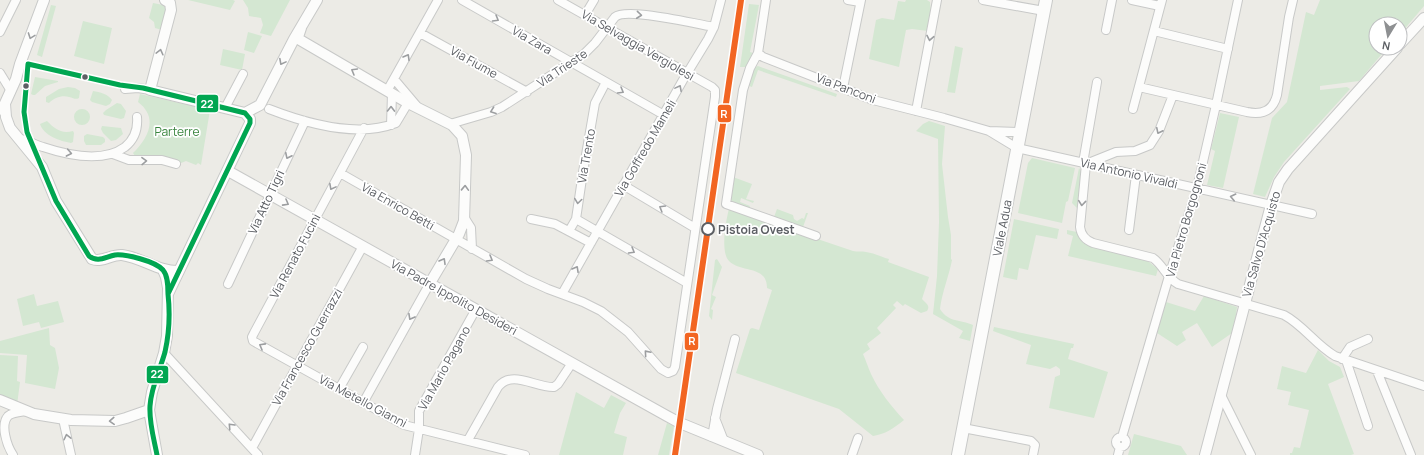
<svg xmlns="http://www.w3.org/2000/svg" width="1424" height="455" viewBox="0 0 1424 455" font-family="Manrope,sans-serif">
<style>
.green{fill:#d4e7d2}
.lines{fill:none;stroke-linecap:round;stroke-linejoin:round}
.minor-casing{stroke:#c8c9c8;stroke-width:10}
.tertiary-casing{stroke:#c8c9c8;stroke-width:12}
.secondary-casing{stroke:#c8c9c8;stroke-width:14}
.minor{stroke:#fcfcfb;stroke-width:8}
.tertiary{stroke:#fcfcfb;stroke-width:10}
.secondary{stroke:#fcfcfb;stroke-width:12}
.bus-1-casing{stroke:#fff;stroke-width:8}
.bus-1{stroke:#00a651;stroke-width:5}
.rail-1-casing{stroke:#fff;stroke-width:9}
.rail-1{stroke:#f26522;stroke-width:6}
.oneway{stroke:#9c9ea0}
.bus-dot{fill:#5c5f64;stroke:#fff;stroke-width:1.5}
.stop-dot{fill:#fff;stroke:#5c5f64;stroke-width:2}
.labels{text-anchor:middle;dominant-baseline:central;stroke-width:3.5;stroke-linejoin:round;paint-order:stroke}
.street-label{font-size:12px;fill:#5c5f64;stroke:#fff}
.park-label{font-size:12px;fill:#3a853f;stroke:#fff}
.stop-label{font-size:12px;font-weight:bold;fill:#5c5f64;stroke:#fff;text-anchor:start}
.line-badge{stroke:#fff;stroke-width:1.5}
.badge-label{font-size:11px;text-anchor:middle;font-weight:bold;fill:#fff}
</style>
<rect width="100%" height="100%" fill="#ecebe6"/>
<path class="green" d="M188,0H233L235,1L230,10Z
M243,0H290L271,36L260,33L263,25L261,18L249,16L248,8Z
M906,0H927L930,2L931,14L928,31L912,29L906,30L899,67L869,59L876,20L882,18L894,20L898,1L905,2Z
M1320,0H1424V6L1402,32L1400,30V24H1376V48H1387L1359,81L1320,86V90L1347,87L1350,89L1284,162L1274,177L1265,197L1253,194L1272,118L1287,102L1306,12L1314,15Z
M153,3L163,5L167,7L162,30L155,28L154,22L149,18Z
M749,4L759,5L750,52L753,53L747,67H740Z
M51,5L56,6L42,57L37,55Z
M83,21L112,28L104,64L74,56Z
M248,32L262,36L254,53L244,50Z
M955,46L963,48L955,93L947,92Z
M223,49L245,54L242,70L220,65Z
M758,66L837,94L836,97L758,70L752,87L749,86L755,67Z
M35,77L58,81V82L45,86L35,95H33L31,94Z
M68,87L75,88L80,91L79,98C75,100 74,98 69,97C62,95 54,98 49,103L46,102V97L59,89Z
M93,91C100,92 108,94 112,100L110,104L106,106L92,102L90,100Z
M140,94L210,110L201,165L198,163L196,165L186,161L181,163L167,159H137L133,153C148,138 159,118 138,102Z
M117,103L121,104L126,111L124,118L121,119L104,115L103,113L106,110Z
M74 117a8 8 0 1 1 16 0a8 8 0 1 1-16 0Z
M1220,113L1239,117L1223,188L1207,185L1215,151L1211,149Z
M47,121C55,129 61,134 73,131L74,133L73,142L71,143C60,141 44,136 40,124Z
M929,121L945,126L942,164L948,217L951,235V259L952,260C949,276 942,292 940,309C949,323 960,319 973,325L970,341L959,338L963,331L933,314L937,276L939,222L938,139L916,131L923,124Z
M102,126L121,128L123,134L116,140L111,141L103,133L101,129Z
M87,134L103,137L105,139V142L101,145H86L84,141V136Z
M1032,158L1075,168L1068,201L1066,202L1062,223L1018,213L1028,163Z
M1079,168L1082,173L1077,208L1072,203Z
M733,177L752,184L746,199L754,201L753,203L741,198L740,202L750,206L749,208L733,202L731,200Z
M729,209L853,251C857,252 862,251 866,252C874,253 881,257 889,259L888,262L929,277L922,299C925,303 931,305 927,311L921,313L905,304L903,306L897,301L893,305L896,308L877,328L881,333L867,344L870,349L863,354C866,361 868,367 871,374C879,391 891,406 904,420C894,428 886,434 873,436L839,409L736,373L750,329L752,328L759,330L772,290L767,288C767,265 741,273 729,261C720,252 726,220 729,209Z
M777,209L793,215L794,219L797,221L802,218L804,219L806,213H808L803,227L774,217Z
M1014,219L1059,229L1057,239L1036,235L1028,270L1019,268L1017,280L1003,277Z
M1067,230L1077,232L1082,240L1090,246L1143,259L1149,262L1158,269L1156,276L1068,256L1073,236L1067,234Z
M717,259L722,267L712,295L716,297L711,309L713,310L712,320L709,316L715,260Z
M34,294L37,306L58,301L64,322L41,328L39,322L23,326L17,299Z
M1204,296L1237,307L1236,315L1232,333L1212,347L1197,323L1182,332L1186,340L1177,346L1157,333L1166,302L1195,311Z
M994,327L1074,344L1073,348H1071L1068,359L1108,372L1094,418L1049,408L1055,377L1060,375V369L1056,366L1050,369L1026,364L1031,345L993,331Z
M49,328L50,345L55,348L59,368L55,389L25,383L27,355L0,353V341Z
M1318,350L1329,361L1340,367L1344,377L1328,384L1354,454L1351,455H1290V453H1292L1294,447L1300,448L1309,410L1288,405L1291,392L1277,389L1282,366L1306,373Z
M0,355L18,356L17,381L20,382L17,405L0,396Z
M576,392L604,408L611,395L626,403L620,413L614,433L627,437L623,455H559Z
M667,423L674,426L669,455H658Z
M1134,434L1181,446L1187,455H1128Z"/>
<g class="lines">
<defs>
<path id="minor" d="M462,0L664,115
M766,0L758,53L750,68L743,90L726,204L816,236
M848,0L860,2
M983,0L1044,11
M1132,0L1160,6
M585,15L594,0
M1106,30L1112,0
M1154,31L1228,49
M0,32L16,0
M420,33L527,92
M758,53L763,57L873,100L944,118L989,131L1017,148L1312,214
M0,73L11,91
M394,79L416,105
M1139,87L1247,112C1262,115 1273,111 1277,95L1289,17L1293,0
M843,88L861,0
M125,89L138,88L150,90
M387,91L438,0
M225,108L243,74
M269,109C305,123 358,138 396,123L408,103
M1133,109L1162,0
M916,111L937,0
M450,124L491,112L502,107L584,54L595,43L615,17C626,7 697,24 714,27
M391,125L392,94
M364,128L254,333L252,337L253,341L404,425L525,455
M989,131L1020,132
M20,139C28,140 35,145 43,147C67,155 103,163 125,147C135,139 138,129 137,117
M113,154L129,160H162L176,164
M1083,163L1097,82
M1086,164L1080,227C1081,235 1085,240 1093,243L1153,258C1163,265 1167,278 1178,284L1284,315C1303,325 1316,345 1335,356L1424,386
M1086,164L1116,152L1135,151L1150,145L1159,131L1173,95
M340,173L526,279L548,289L583,302L601,311L628,332L661,369L668,373L673,371L675,367L715,97V90L712,87L558,0
M623,185L695,228
M464,217L471,228L472,249
M531,219L555,224L591,243
M576,219L687,283
M1129,230L1136,175
M569,231L576,219L583,172L595,103L606,82
M228,284L305,121
M562,294L683,80L708,39L714,27L721,0
M164,353L258,455
M1342,359L1350,347L1368,339
M1346,360L1368,426
M1377,371L1411,455
M339,389L363,347
M1221,395L1251,455
M363,403L430,283
M715,418L724,441
M63,419L71,455
M963,428L1031,441L1035,445L1033,455
M1116 442a5 5 0 1 1 10 0a5 5 0 1 1-10 0Z
M712,437L717,409L735,339
M1122,437L1169,276L1197,188L1216,105L1238,0
M468,440L498,387C512,369 536,388 554,387L558,384L572,363
M252,448L363,246
M13,455C7,446 0,425 8,416C13,412 21,412 27,411
M415,455L419,429V411L476,309
M852,455L858,438
M1118,455L1120,447"/>
<path id="tertiary" d="M165,0L170,3L171,10L150,90L245,113
M301,28L298,37L300,40L408,103L452,125L462,136L466,155L464,221L459,234L430,283
M1400,44L1424,18
M5,104L6,117L10,128L42,167L56,201L92,259C102,263 112,254 122,255C143,258 159,272 179,271
M2,110L16,79L20,64L44,0
M245,113L260,105L294,39L317,0
M228,171L667,416L680,423L758,455
M168,294L250,123V119L245,113
M0,400L34,414L71,420L115,421L126,418L149,410
M157,455L149,410L152,392L164,353L167,336L168,288L166,277L163,270
M1205,455L1271,205L1279,182L1288,169L1397,48"/>
<path id="secondary" d="M958,455L1046,0"/>
</defs>
<use href="#minor" class="minor-casing"/>
<use href="#tertiary" class="tertiary-casing"/>
<use href="#secondary" class="secondary-casing"/>
<use href="#minor" class="minor"/>
<use href="#tertiary" class="tertiary"/>
<use href="#secondary" class="secondary"/>
<defs>
<path id="bus-1" d="M28,64L120,85L143,88L245,113L250,119V123L168,294C168,286 168,276 163,270C155,261 126,254 115,255C105,257 98,263 89,256L56,201L27,132L24,112Z
M157,455C154,439 149,423 150,406C151,387 160,370 165,352C169,334 170,312 168,294"/>
</defs>
<use href="#bus-1" class="bus-1-casing"/>
<use href="#bus-1" class="bus-1"/>
<defs>
<path id="rail-1" d="M675,455L741,0"/>
</defs>
<use href="#rail-1" class="rail-1-casing"/>
<use href="#rail-1" class="rail-1"/>
</g>
<defs><path id="oneway-chevron" d="M-2-3.5L2.5 0L-2 3.5" fill="none" stroke-width="1.6" stroke-linecap="round" stroke-linejoin="round"/></defs>
<g class="oneway">
<use href="#oneway-chevron" transform="translate(639 15) rotate(6)"/>
<use href="#oneway-chevron" transform="translate(496 19) rotate(30)"/>
<use href="#oneway-chevron" transform="translate(31 36) rotate(110)"/>
<use href="#oneway-chevron" transform="translate(930 38) rotate(101)"/>
<use href="#oneway-chevron" transform="translate(160 52) rotate(-76)"/>
<use href="#oneway-chevron" transform="translate(407 57) rotate(-60)"/>
<use href="#oneway-chevron" transform="translate(282 62) rotate(118)"/>
<use href="#oneway-chevron" transform="translate(354 71) rotate(-150)"/>
<use href="#oneway-chevron" transform="translate(679 88) rotate(-62)"/>
<use href="#oneway-chevron" transform="translate(621 91) rotate(30)"/>
<use href="#oneway-chevron" transform="translate(391 109) rotate(-89)"/>
<use href="#oneway-chevron" transform="translate(493 111) rotate(160)"/>
<use href="#oneway-chevron" transform="translate(1159 131) rotate(116)"/>
<use href="#oneway-chevron" transform="translate(69 153) rotate(11)"/>
<use href="#oneway-chevron" transform="translate(288 156) rotate(116)"/>
<use href="#oneway-chevron" transform="translate(144 161) rotate(-1)"/>
<use href="#oneway-chevron" transform="translate(332 187) rotate(118)"/>
<use href="#oneway-chevron" transform="translate(465 188) rotate(-88)"/>
<use href="#oneway-chevron" transform="translate(1233 197) rotate(-167)"/>
<use href="#oneway-chevron" transform="translate(578 201) rotate(98)"/>
<use href="#oneway-chevron" transform="translate(286 203) rotate(29)"/>
<use href="#oneway-chevron" transform="translate(1082 203) rotate(96)"/>
<use href="#oneway-chevron" transform="translate(662 208) rotate(-149)"/>
<use href="#oneway-chevron" transform="translate(632 251) rotate(30)"/>
<use href="#oneway-chevron" transform="translate(490 259) rotate(30)"/>
<use href="#oneway-chevron" transform="translate(443 261) rotate(-60)"/>
<use href="#oneway-chevron" transform="translate(576 269) rotate(-61)"/>
<use href="#oneway-chevron" transform="translate(411 317) rotate(119)"/>
<use href="#oneway-chevron" transform="translate(262 346) rotate(-151)"/>
<use href="#oneway-chevron" transform="translate(647 353) rotate(-131)"/>
<use href="#oneway-chevron" transform="translate(112 421) rotate(177)"/>
<use href="#oneway-chevron" transform="translate(231 426) rotate(-133)"/>
<use href="#oneway-chevron" transform="translate(67 437) rotate(-103)"/>
</g>
<g class="bus-dot">
<circle cx="85" cy="77" r="3.5"/>
<circle cx="26" cy="86" r="3.5"/>
</g>
<circle class="stop-dot" cx="708" cy="229" r="6"/>
<g class="labels">
<g class="street-label">
<text transform="translate(532 40) rotate(30)">Via Zara</text>
<text transform="translate(638 45) rotate(30)">Via Selvaggia Vergiolesi</text>
<text transform="translate(474 62) rotate(29)">Via Fiume</text>
<text transform="translate(562 68) rotate(-34)">Via Trieste</text>
<text transform="translate(846 88) rotate(21)">Via Panconi</text>
<text transform="translate(645 148) rotate(-60)">Via Goffredo Mameli</text>
<text transform="translate(586 156) rotate(-80)">Via Trento</text>
<text transform="translate(1129 173) rotate(13)">Via Antonio Vivaldi</text>
<text transform="translate(266 202) rotate(-65)">Via Atto Tigri</text>
<text transform="translate(398 206) rotate(30)">Via Enrico Betti</text>
<text transform="translate(1186 220) rotate(-74)">Via Pietro Borgognoni</text>
<text transform="translate(1002 228) rotate(-79)">Viale Adua</text>
<text transform="translate(1261 244) rotate(-74)">Via Salvo D'Acquisto</text>
<text transform="translate(295 256) rotate(-62)">Via Renato Fucini</text>
<text transform="translate(454 297) rotate(29)">Via Padre Ippolito Desideri</text>
<text transform="translate(307 347) rotate(-61)">Via Francesco Guerrazzi</text>
<text transform="translate(444 368) rotate(-61)">Via Mario Pagano</text>
<text transform="translate(363 401) rotate(28)">Via Metello Gianni</text>
</g>
<g class="park-label">
<text x="177" y="131">Parterre</text>
</g>
<g class="stop-label">
<text x="718" y="229">Pistoia Ovest</text>
</g>
</g>
<g class="line-badge">
<rect x="196" y="94" width="23" height="19" rx="4" fill="#00a651"/>
<rect x="717" y="104" width="15" height="19" rx="4" fill="#f26522"/>
<rect x="684" y="332" width="15" height="19" rx="4" fill="#f26522"/>
<rect x="146" y="365" width="23" height="19" rx="4" fill="#00a651"/>
</g>
<g class="badge-label">
<text x="207" y="108">22</text>
<text x="724" y="118">R</text>
<text x="692" y="345">R</text>
<text x="157" y="378">22</text>
</g>
<g transform="translate(1388 36) rotate(190)"><circle r="19" fill="#ffffff" stroke="#bebfc1"/>
<path d="M0-3L7 15L0 10L-7 15Z" fill="#8e9092"/>
<text y="-6" font-size="11" font-weight="bold" text-anchor="middle" fill="#5c5f64">N</text>
</g>
</svg>
